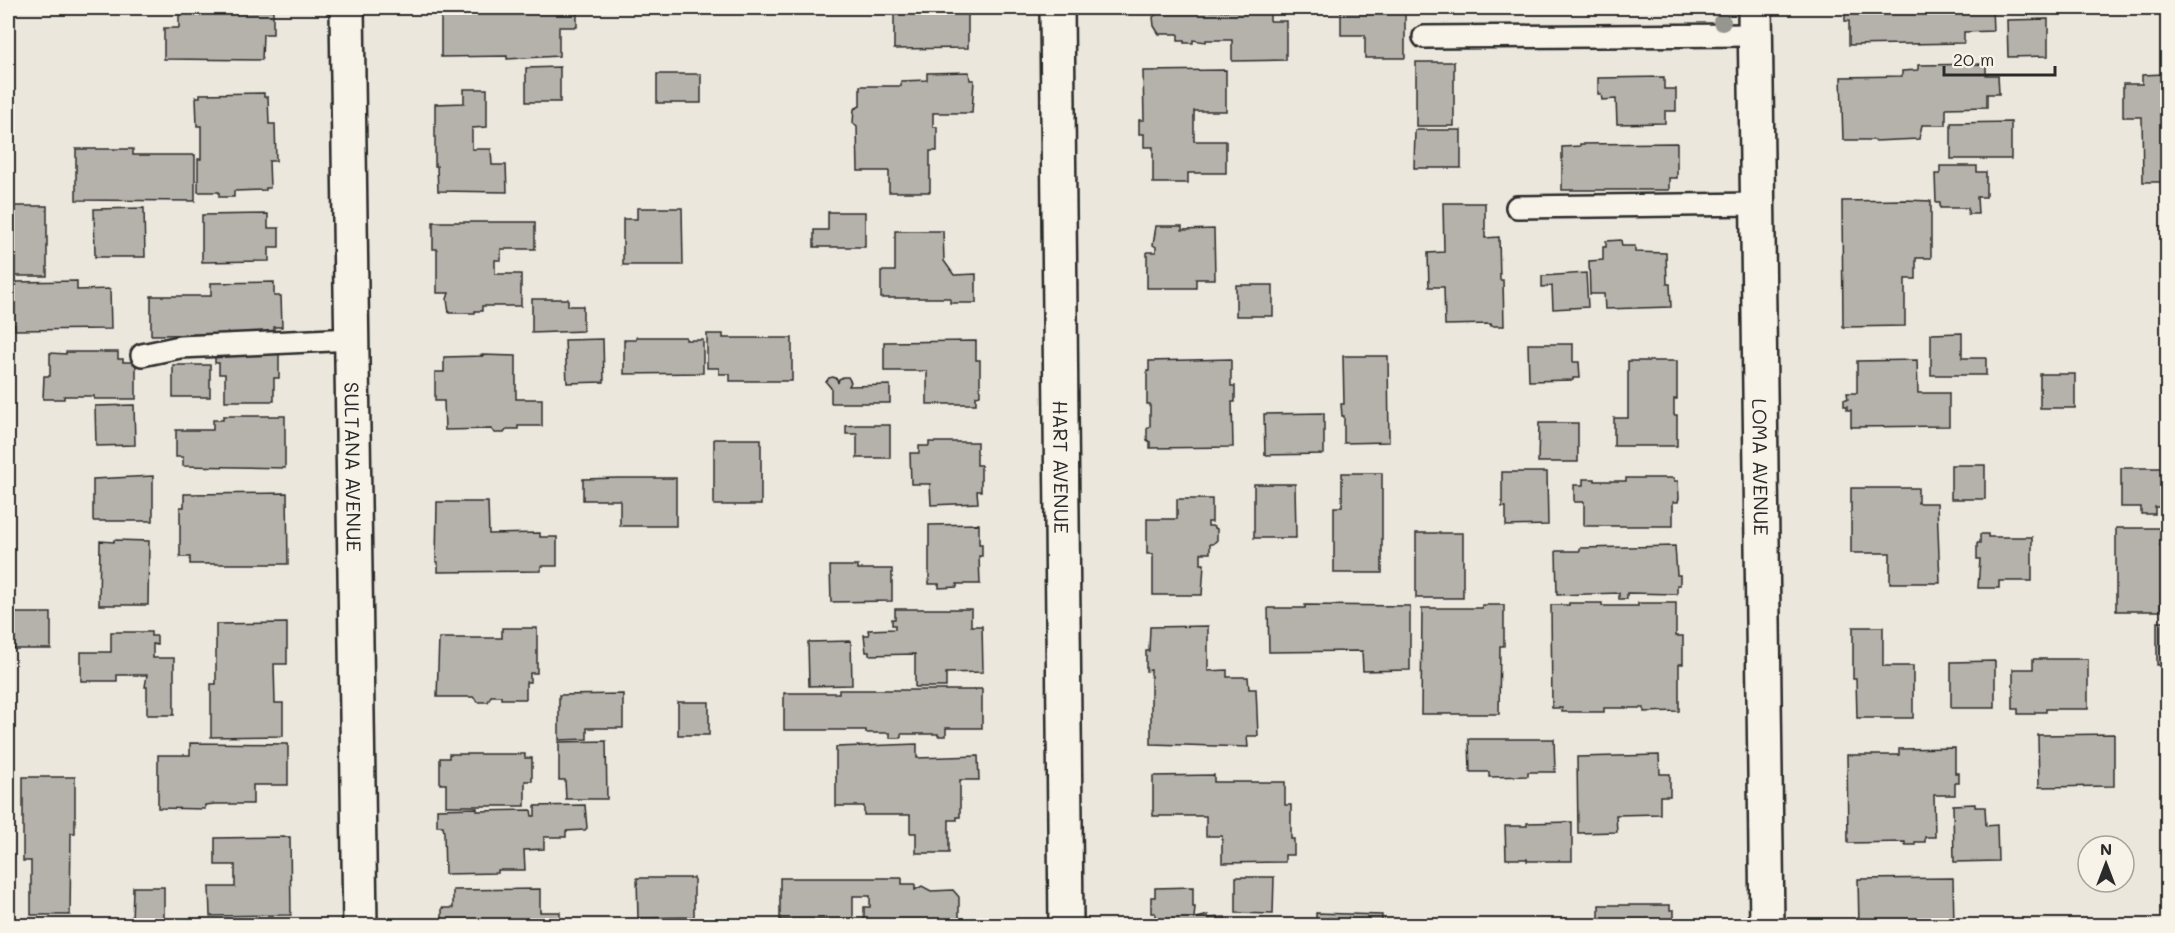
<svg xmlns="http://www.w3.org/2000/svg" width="2175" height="933" viewBox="0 0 2175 933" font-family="Mali,sans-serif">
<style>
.building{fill:#b5b2ab;stroke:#2b2b2b;stroke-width:1.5}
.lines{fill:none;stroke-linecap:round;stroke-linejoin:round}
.service-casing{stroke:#2b2b2b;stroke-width:26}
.minor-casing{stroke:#2b2b2b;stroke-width:38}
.service{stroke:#f7f3e8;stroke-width:21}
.minor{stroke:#f7f3e8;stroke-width:33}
.tree{fill:#97958f}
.labels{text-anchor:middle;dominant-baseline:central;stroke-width:5;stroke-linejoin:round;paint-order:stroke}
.street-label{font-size:20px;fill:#2b2b2b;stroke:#f7f3e8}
</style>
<rect width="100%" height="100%" fill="#ebe7dd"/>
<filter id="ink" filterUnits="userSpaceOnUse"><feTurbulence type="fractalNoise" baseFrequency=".0167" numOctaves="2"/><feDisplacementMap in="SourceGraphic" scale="12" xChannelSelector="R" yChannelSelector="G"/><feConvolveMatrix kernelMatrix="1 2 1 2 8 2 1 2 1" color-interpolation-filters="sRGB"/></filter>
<g filter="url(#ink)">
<path class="building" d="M179,8H262V10H273V34H263L262,60L164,59V28H179Z
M466,8H577V27H559V56L507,59V56L441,57V16L466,15Z
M894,8H968V48L894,49Z
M1157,8H1210V11H1245V8H1270V21H1286V60L1232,61V40H1206V42L1193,40V43H1184V41H1178V34H1159L1154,26L1153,17L1159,12Z
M1341,8H1405V58H1365V35H1341Z
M1845,8H1992L1993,31L1964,32V43L1849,45V21H1845Z
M2048,19V56L2008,57L2007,20Z
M1416,62H1454V126H1416Z
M2165,62H2168V182H2143L2142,117H2123V84H2142V75L2165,74Z
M1986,64V75H1998L1999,94H1987V107L1946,108V125H1922L1919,139L1875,141V140H1843L1841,77L1902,76V71L1918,70V65Z
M560,67V102H526V68Z
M1226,70V111H1194V141H1226V173H1188V183H1153V147H1144V134H1139V120H1144L1143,71Z
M969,72L970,80H974L972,113H933V127H937V151H930V192H889V171H858L857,127L853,123L854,109L860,106V86H901V81L927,80V73Z
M657,74H701V103H657Z
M1664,77V89H1676V111H1665V123L1617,124L1616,99L1602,100L1601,94H1598V78Z
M464,89H487V127L472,128V149H491L492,165H506L507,192L438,191L437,166H435V104L464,103Z
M264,93V97H268L269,124H275L276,161H269L270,188H266V190L234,191V197H219V192H198V159H201V126H197L196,97H200V94Z
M2011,122V159H1951V123Z
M1415,130H1461V168H1414Z
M1677,143V178H1669V190H1562V147L1580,146V144Z
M76,149H133V155H195V201L76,200Z
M1940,166H1977V172H1986V197H1977L1978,214H1968V208H1940V203H1936L1935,174H1940Z
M1905,200L1931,201V258H1916V279H1905V326L1843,327L1842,201Z
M1443,203H1485V238L1499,237L1500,280H1503L1504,326H1491V324L1445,325L1444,287H1429L1428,253L1444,252Z
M11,206H47V276H11Z
M144,208L145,257H95L94,209Z
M637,208H682L683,265H623V219H637Z
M828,212H865V247H814V230H828Z
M268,214V228H279V247H269V261L202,262V215Z
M433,222H535V249H501V260H495V274H521V306H482V311H475V313H449L447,299L449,293H437V249H433Z
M1156,226H1182V230L1214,229L1215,279H1196V288H1147V252H1156V247L1153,245Z
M895,231H943L944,261L954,275L976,274V303H950V298H881V271H895Z
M1621,240L1622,246H1635V252L1666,253L1667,284H1670L1671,307L1605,309L1604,294H1590L1589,261L1603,260V247H1606V241Z
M1586,273L1588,307L1553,309L1552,286L1542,287V276Z
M77,281V290L110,289L111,329L15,330V325H13L15,282Z
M274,282V296H281L282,327H274V334L151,335V296H211V283Z
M1236,285H1273V316H1236Z
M532,299H568V306H583V331L532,333Z
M1962,333V358H1986V375H1931V334Z
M707,334H723V338H792V381H730V374H719V368H707Z
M636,337H686V340H703V373L624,374V340H636Z
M603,339L604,382L567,383L565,340Z
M976,341V360H980V395L976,396V404H927V371H884V342Z
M1528,344H1573V362H1579L1580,378H1573V380L1529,381Z
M66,352H118V359H123V362H136V399H94V396H64V399H43L44,376H50V353L66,354Z
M219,352H279V378H274V401H225V374H219V363H215V356H219Z
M481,355L516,356V399H542V426H518V429H507L504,433H495L491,429L445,430L444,401H435V372H444V357L482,356Z
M1343,356H1388L1389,442L1344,443V416H1342L1341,404H1344Z
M1231,359V386H1235V402H1232L1233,447L1150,448V442L1147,440V429L1150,426V404H1147V371H1149V361Z
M1917,360L1918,393H1949V426L1851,427V410H1847V406H1844V399H1848L1847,393H1857V361Z
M1628,361H1677V399H1674V415H1677V446H1614V418H1628Z
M173,365H210V397H173Z
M2040,374H2075V408H2040Z
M833,377L837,379L838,383L839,379L843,377H848L851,382L849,386L890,385V403H831V388L826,382L829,378Z
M134,405L135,445L96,446L95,406Z
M1324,413V454L1265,455L1264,414Z
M223,416H285V468L183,466V457H176V430H213V420H223Z
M1539,423H1578V462H1538Z
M857,425H890V458H857V434H846V426Z
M714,439H761V505H714Z
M929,442H977V465H981V491H977L978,503L931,505L930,484H911L910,453H919V446H929Z
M1951,465H1985V499H1951Z
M2121,468H2168V507H2155V514H2141V507H2121Z
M1502,472H1547L1548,525L1506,526V507H1502Z
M1342,473H1382V573H1334V507H1342Z
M153,476V521H93V479Z
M619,478H676V526H620V500H583V479Z
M1626,478H1674V481H1678L1679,498L1678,502H1673V526H1584V502H1574V485H1583V479H1595V481H1626Z
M1254,484H1295L1296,538H1254Z
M1851,488H1918V503H1937L1940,583H1890V553H1851Z
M287,493L288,564H190V557H180V507H184V494Z
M1177,499H1212V522H1208V526H1212L1217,529V540L1213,544H1210V553H1201V564H1204L1202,595H1153V554H1147V519H1177Z
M437,502H488L489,534L540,533V537H557V566H541V571L438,572V562H436Z
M979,524V544H982V556H979L980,584H957V587L939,588V584H929V525Z
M2116,528H2161L2160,547H2168V594H2161V611H2116Z
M1416,533H1463V598H1416Z
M1980,534H1988V537H2032V581H1999V588H1978L1980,559H1977V543H1980Z
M114,540L149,541L148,605H99L100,541L114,542Z
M1675,546L1677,575H1680V585H1677V594L1627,593V599H1619V593L1557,595L1556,551H1580V548Z
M830,566H858V569H892V601L831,602Z
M1569,603H1602V606H1638V603H1676V636H1683V664H1679V711L1644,712V708H1604V712H1562V708H1552L1551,605H1569Z
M1305,605L1410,606V670L1363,671L1362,651L1269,652L1268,608H1305Z
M1482,605H1504V646H1500L1499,714H1421L1422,608H1482Z
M895,609H971V626H982L983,672L946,673V687H915V654L869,655V652H866L864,635H869L868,630L895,629V625H892V619H895Z
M13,613H51V649H13Z
M2157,622H2168V664L2157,665Z
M287,623V664H274L275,703H283V736L211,737V684H216V624Z
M1208,626V671L1227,670V677H1248L1249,689H1256L1258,736H1247L1248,747L1151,744V670L1146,671V651H1149L1150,627Z
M1853,627H1883V666H1913V718H1857L1856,679H1853Z
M502,628H537V673H530V682H526V699H501V696H491L488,702H478L473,697H437L439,638H502Z
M111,632H151V636H157V645L153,644V658H174V715H147V687H145L147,675H117V681H81V652H111Z
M851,641L852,685L809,686L808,642Z
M2033,659H2088V709H2046V712H2035V714H2018V709H2013V669H2033Z
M1995,661V708H1951V662Z
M975,689H982V728H946V736H938V734H901V738H890V733H866V730H784V693H839V690H975Z
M623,694V728H587V739L559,740V695Z
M678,702H709V735H678Z
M2114,734V786L2039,787L2038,735Z
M1469,739H1554L1555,772H1528V776L1489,777V772H1470Z
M606,741L607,799H566L565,780H559V742Z
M190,743L288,744V785H253V804H215L205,805V809L158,808V755H190Z
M917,744V758L978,756L979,780H960V817H957V820H949V853H916V833H910V815H864V806H836V747Z
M1955,748V773H1959V783H1955V795H1934L1935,837H1925V842H1915V845H1905V842L1848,843L1847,755H1899V749Z
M449,754H525V758H532V781H525V806H446V784H440V758H449Z
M1659,755L1660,774H1670V796H1660V814L1616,815L1617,832L1578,833L1577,757Z
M1214,775V782H1285V805H1291V839H1294V855H1285V862L1222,863V836H1206V816H1153V776Z
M23,777H75V833H71L70,915H31V861H23Z
M1975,804V807H1985L1986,826L1997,825L1998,861L1954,862L1953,805Z
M585,805L587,828L585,830L566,831V837H544V849L524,850L525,870H498V873L445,874L444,833L443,826H437V809L477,808V811L531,810L532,816H535V806Z
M1572,822V861H1527V859H1506L1505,826H1527V823Z
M290,837L291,915L210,916L209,887H235V865H215V838Z
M1236,877H1274L1273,914L1236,913Z
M637,878H694V917L638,918Z
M780,878H902V884H915V890L922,886L931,891L953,890L959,897V926H864V907H870V896H853V920H780Z
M1953,878L1954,926H1859L1858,879Z
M133,887H164V924H132Z
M1193,887V907H1195L1194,919L1208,915V918L1225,917V926H1159V921H1155V913H1151V897H1155V888Z
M540,889V912H560V926H442V908H453V890Z
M1599,905H1670V910H1674V926H1599Z
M1316,913L1382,915V926H1316Z
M2049,923V926H1987V924Z"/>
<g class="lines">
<defs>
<path id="service" d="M1424,37L1756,35
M1517,207L1759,204
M142,355L180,347L353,339"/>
<g id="minor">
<path id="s1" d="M347,8L360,926"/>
<path id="s2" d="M1057,8L1066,926"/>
<path id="s3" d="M1755,8L1767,926"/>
</g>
</defs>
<use href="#service" class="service-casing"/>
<use href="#minor" class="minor-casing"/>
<use href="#service" class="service"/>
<use href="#minor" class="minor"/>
</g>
<circle class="tree" cx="1722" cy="22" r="9"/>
</g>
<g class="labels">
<g class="street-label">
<text stroke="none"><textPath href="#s1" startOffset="459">SULTANA AVENUE</textPath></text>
<text stroke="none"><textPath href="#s2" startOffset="459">HART AVENUE</textPath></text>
<text stroke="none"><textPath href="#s3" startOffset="459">LOMA AVENUE</textPath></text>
</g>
</g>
<rect width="2175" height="933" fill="none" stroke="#f7f3e8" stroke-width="30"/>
<rect x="15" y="15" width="2145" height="903" fill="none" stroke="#2b2b2b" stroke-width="2" filter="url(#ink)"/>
<g transform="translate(2106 864)"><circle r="28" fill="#f7f3e8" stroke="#a5a39c" stroke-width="1.5"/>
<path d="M0-4.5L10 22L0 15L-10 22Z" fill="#2b2b2b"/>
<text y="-9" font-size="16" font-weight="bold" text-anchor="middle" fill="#2b2b2b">N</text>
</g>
<path d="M1944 66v9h111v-9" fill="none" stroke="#2b2b2b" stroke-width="3"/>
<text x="1953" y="66" font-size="18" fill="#2b2b2b" stroke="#f7f3e8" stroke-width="4.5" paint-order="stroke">20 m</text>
</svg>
